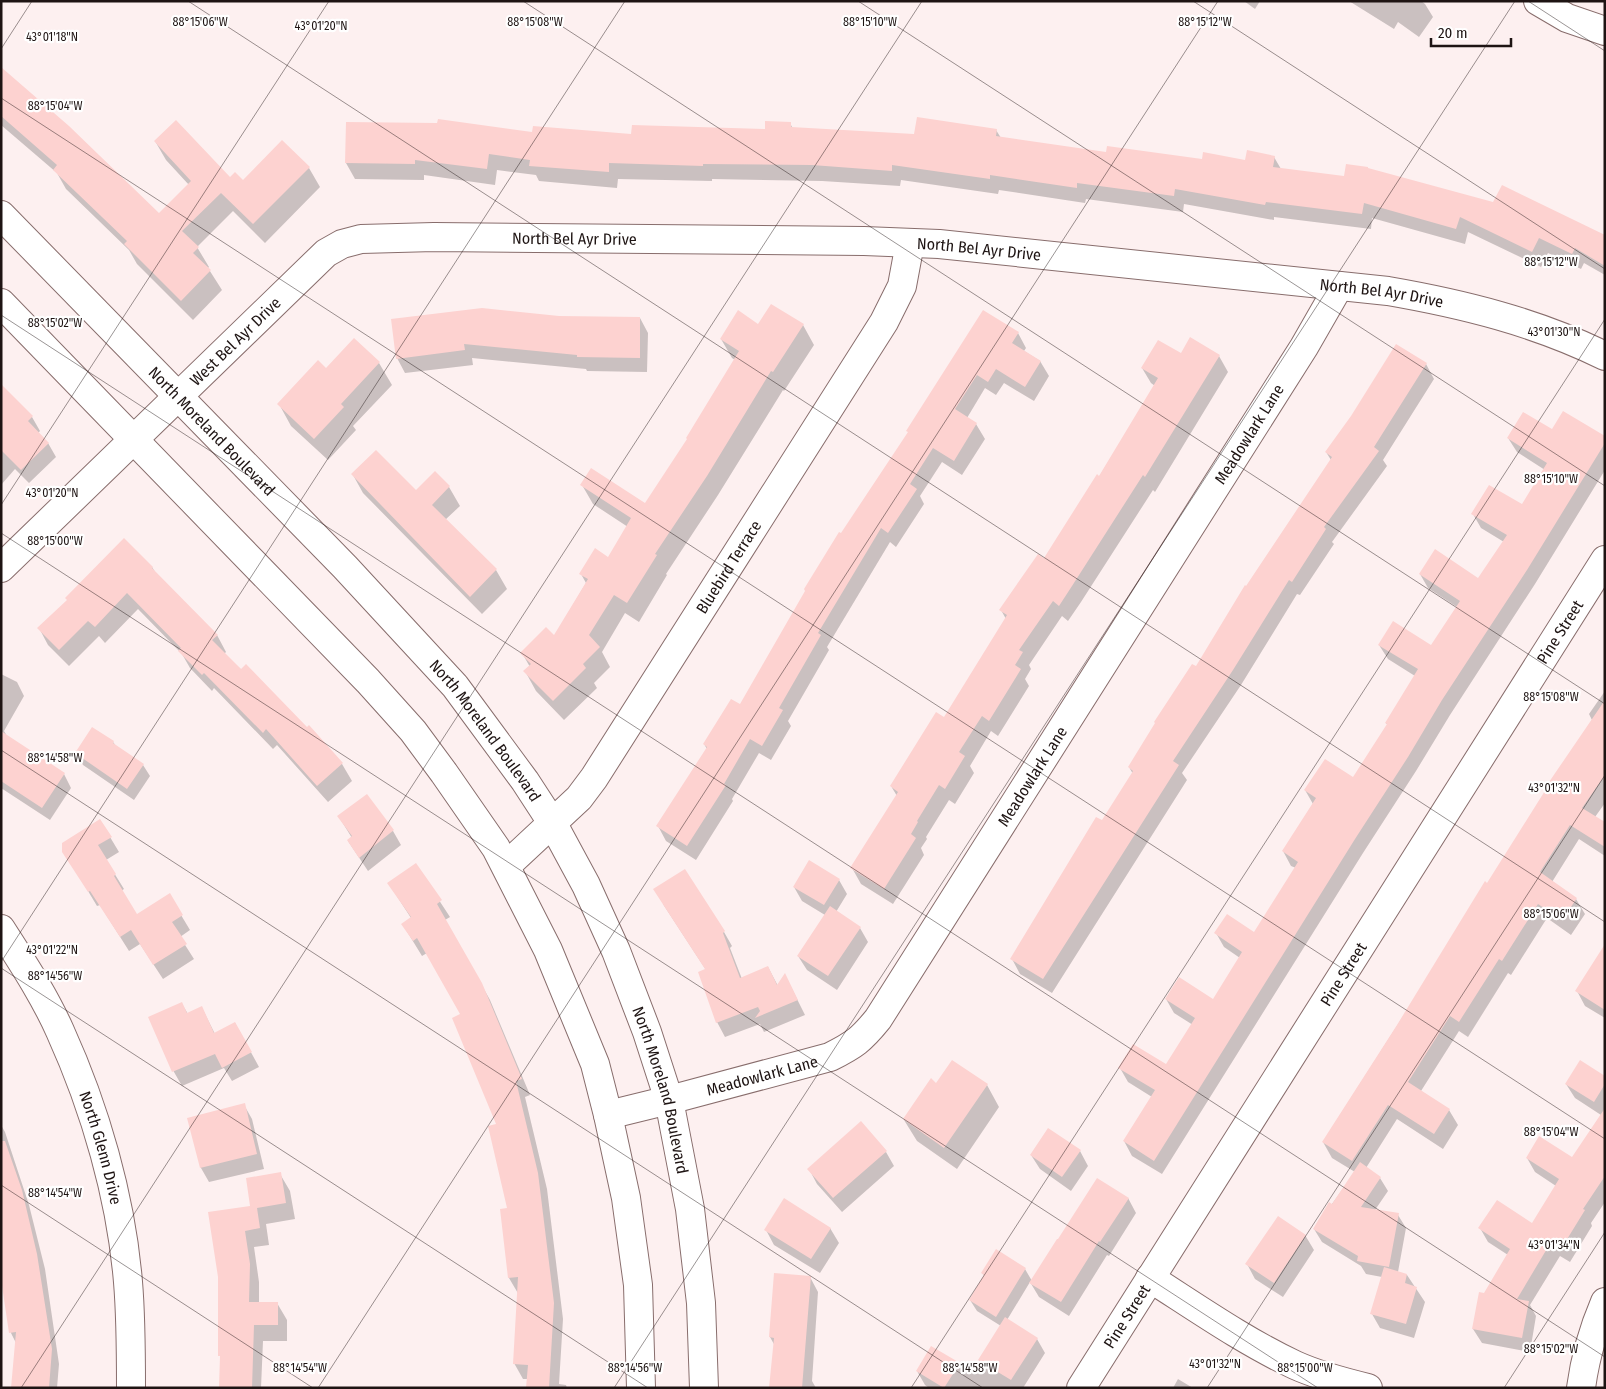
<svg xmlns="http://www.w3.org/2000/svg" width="1606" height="1389" viewBox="0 0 1606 1389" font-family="'Fira Sans Condensed',sans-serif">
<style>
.shadow{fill:#0003}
.building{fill:#fdd2d0}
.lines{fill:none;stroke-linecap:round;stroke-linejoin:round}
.minor-casing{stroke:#886d6c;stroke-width:30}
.tertiary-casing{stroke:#886d6c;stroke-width:30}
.minor{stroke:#fff;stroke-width:28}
.tertiary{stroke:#fff;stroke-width:28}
.ticks{fill:none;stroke:#1e1413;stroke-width:1;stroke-opacity:0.45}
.labels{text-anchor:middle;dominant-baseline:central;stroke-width:4.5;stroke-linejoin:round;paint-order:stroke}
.street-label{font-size:16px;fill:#1e1413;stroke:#fff}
.ticks-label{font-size:12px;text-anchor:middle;fill:#1e1413;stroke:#fff;stroke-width:4.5;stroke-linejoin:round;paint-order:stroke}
</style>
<rect width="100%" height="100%" fill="#fdf0f0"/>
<path class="shadow" d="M1244,1H1260L1255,9Z
M1349,1H1421L1425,4L1433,17L1419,37L1398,22L1394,29Z
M1,85L159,215L189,185L166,160L155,141L230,179L243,182L309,168L320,187L265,243L233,211L197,247L209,267L208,268L222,290L193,320L137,264L129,250L66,189L57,173L1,125Z
M347,123L533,133L633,135L766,130L790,123L793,129L915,135L996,130L1001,138L1107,154L1246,162L1274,157L1281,169L1605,236V275L1584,263L1581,269L1548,253L1541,267L1468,232L1465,244L1372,218L1371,229L1274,217V220L1184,204L1183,212L1086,199L1085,203L999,190L998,194L901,180L900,186L822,181L712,179V181L618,179L617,188L539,181L536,175L497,170L495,185L424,175V180L355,179L346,163Z
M559,317L640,318L648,333L647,372L587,371L586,369L472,358L473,365L405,373L397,358Z
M759,325H803L814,345L784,391L783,390L718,495L666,574L667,575L639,622L625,613L602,652L610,667L594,683L597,688L564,720L536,691L525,671L530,667L522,653L554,637L586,583L581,574L609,558L628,527L593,504L582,485L645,505L688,440L735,360L732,358L721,339Z
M1018,333L1026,348L1024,351L1040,361L1049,376L1034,401L1004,383L996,395L985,388L967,418L976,424L985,439L962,475L942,462L920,496L924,504L896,547L890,542L827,647L829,650L788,721L791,726L771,760L759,753L732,799L733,801L696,860L666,841L658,826L707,749L704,744L740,706L841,535L909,433Z
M354,340L379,363L392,385L353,426L356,430L328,460L291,426L279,404L326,370Z
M1181,355L1219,356L1228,372L1155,492L1153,490L1081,602L1068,621L1062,616L1029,665L1031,669L1025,679L1029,686L998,736L991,731L970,766L974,773L955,804L949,800L926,837L927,839L921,848L924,855L893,904L861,884L852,868L897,796L891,786L944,719L1006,619L1001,610L1044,560L1099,477L1155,386L1151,383L1142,368Z
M1426,364L1434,379L1383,460L1387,466L1332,542L1334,544L1300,595L1297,594L1241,685L1182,773L1187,780L1052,993L1020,974L1012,959L1133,774L1129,767L1196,668L1247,587L1331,460L1326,452Z
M5,389L32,417L40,431L38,433L48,443L56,457L29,483L15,469L1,485V393Z
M1552,431L1605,438V470L1535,584L1450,715L1416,771L1363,853L1162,1174L1132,1156L1124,1141L1152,1097L1128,1082L1120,1068L1166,1066L1193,1025L1174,1013L1166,999L1213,1001L1240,958L1224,947L1216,933L1254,934L1296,868L1291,866L1283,851L1313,804L1305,790L1353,779L1388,726L1386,723L1415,676L1388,659L1379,645L1432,646L1457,607L1428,588L1420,574L1479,580L1504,542L1481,528L1473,514L1523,506L1545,470L1517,452L1508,438Z
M435,473L449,487L460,506L445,520L496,570L507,589L482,614L363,493L353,475L416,492Z
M152,567L157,575L217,635L226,652L224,654L307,729L309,727L342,764L352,781L328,802L277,745L273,749L214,688L212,691L190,668L182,654L138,609L105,643L99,636L69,666L48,645L39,628Z
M1,674L17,682L24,696L4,731L7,736L64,774L71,788L50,820L1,788Z
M1605,691V803L1595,817L1605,823V856L1579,839L1552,882L1576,899L1585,914L1571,935L1547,918L1511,975L1508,973L1468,1037L1459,1031L1421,1091L1449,1110L1458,1125L1443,1149L1397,1119L1366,1168L1380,1178L1388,1191L1375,1210L1398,1215L1406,1228L1398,1272L1407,1275L1425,1302L1414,1338L1380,1328L1372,1314L1382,1277L1366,1274L1361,1266L1322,1242L1314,1229L1355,1172L1332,1158L1323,1142L1592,720L1589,714Z
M113,742L116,746L143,765L150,776L134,800L83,765L77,753Z
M367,796L393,831L401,845L368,871L348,841L352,838L339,817Z
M110,837L119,852L106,860L124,889L121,891L137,916L169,895L190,930L180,937L194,959L163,979L140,944L129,951L100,905L97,906L64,851Z
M416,865L450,917L445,920L490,1000L530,1095L525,1097L547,1189L563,1319L559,1384L566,1385L567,1388H527L528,1379H523L514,1363L519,1295L509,1278L501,1210L509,1209L498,1125L462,1015L427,953L422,956L403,925L411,918L389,884Z
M839,880L847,894L836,912L860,928L868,942L837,990L807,970L798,956L825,915L802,901L794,887Z
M663,904L724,932L732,946L730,948L742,979L768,967L778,986L785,975L805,1015L764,1032L760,1024L725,1037L717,1022L706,970Z
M1605,973V1018L1585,1006L1577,991Z
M182,1004L188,1014L202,1008L215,1034L235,1023L259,1067L232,1081L224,1068L182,1086L174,1072L150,1017Z
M1605,1077V1202L1591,1223L1592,1226L1570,1262L1560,1256L1530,1305L1536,1316L1530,1352L1482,1343L1473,1329L1485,1294L1508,1255L1488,1242L1480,1228L1532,1225L1556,1186L1535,1172L1527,1158L1572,1159L1601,1115L1575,1098L1566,1084Z
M937,1084L987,1085L999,1107L957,1169L917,1141L904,1120Z
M244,1105L252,1119L264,1169L209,1182L201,1168L189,1119Z
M1,1125L5,1132L29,1205L45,1269L59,1364L57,1388H12L16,1343L11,1333L1,1271Z
M1080,1151L1088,1166L1071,1191L1040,1169L1031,1155Z
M886,1152L894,1166L842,1212L817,1184L809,1169Z
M280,1174L290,1191L295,1219L266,1224L269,1245L254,1247L259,1282V1303H277L287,1320V1341H263L261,1388H220V1277L252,1207Z
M1128,1198L1136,1213L1109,1256L1107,1255L1069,1316L1039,1297L1030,1282L1007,1320L1037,1339L1045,1353L1023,1388H929L925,1385L917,1371L932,1348L972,1372L1001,1326L977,1311L970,1300L985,1277L982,1273L1025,1269L1032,1281Z
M830,1228L839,1243L820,1273L774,1245L766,1230Z
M1305,1235L1314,1250L1283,1297L1255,1279L1247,1264Z
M810,1277L818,1292L812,1381L816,1388H771L775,1346L770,1337Z
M1178,1379L1193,1388H1173Z"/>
<path class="building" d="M1,67L69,126L159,213L191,181L154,141L176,120L230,177L235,172L243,180L282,140L310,167L253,224L221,193L182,231L199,247L193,253L211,270L181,301L124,244L127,241L53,170L57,165L1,116Z
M917,117L997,129L996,136L1106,152L1107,146L1202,159L1203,152L1245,160L1247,150L1275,156L1273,167L1344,176L1346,164L1368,167V168L1493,202L1502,185L1605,235V266L1575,248L1572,254L1539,238L1532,252L1460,217L1456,229L1364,203L1362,214L1266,202L1265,205L1175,189L1174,196L1077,183V188L990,175V179L892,165V171L812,165L703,164V166L609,163V172L529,166L530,160L489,154L487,169L415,160V164L345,163L346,122L437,123L438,119L532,132L533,126L631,134L632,125L765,129V121L791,122V127L914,134Z
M771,304L804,324L773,372L771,371L707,476L655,554L657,555L627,603L614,595L589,635L600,647L583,664L586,668L553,701L523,671L531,664L520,653L546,627L554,635L588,579L579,574L595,548L608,557L631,518L580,485L591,468L645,503L687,439L686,438L739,351L720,339L738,310L758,324Z
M482,308L559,316L640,317V358L577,357V355L464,344L465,350L396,359L391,319Z
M983,310L1019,332L1012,343L1041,361L1025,387L996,369L988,382L977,375L955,409L977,423L954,461L933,448L910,484L917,489L888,533L881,528L818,633L821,635L779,708L783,710L762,746L750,739L724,784L726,785L687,846L656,826L707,747L703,744L731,699L740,704L805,591L804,589L839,532L841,533L908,432L906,431Z
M1190,337L1220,355L1145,477L1143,475L1072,586L1059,606L1053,601L1019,650L1023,652L1015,665L1021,669L989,721L982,716L959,752L965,756L945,789L939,785L917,821L918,822L911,834L916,838L884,889L850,868L898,792L890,786L936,712L944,717L1007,615L999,610L1038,554L1044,558L1097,474L1099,476L1158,378L1141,368L1158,340L1181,353Z
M354,338L380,362L341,404L344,407L314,439L277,404L318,360L326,368Z
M1396,344L1427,363L1374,447L1379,451L1324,527L1326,529L1292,582L1289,580L1233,670L1173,761L1179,765L1043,979L1010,959L1096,817L1102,820L1133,771L1128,767L1155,723L1154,722L1192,664L1196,666L1245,585L1246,586L1332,457L1325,452L1351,416Z
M1,384L33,416L28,421L49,443L21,470L1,450Z
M1563,411L1605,436V443L1527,570L1442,700L1408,757L1355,839L1154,1161L1123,1141L1155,1090L1118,1068L1133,1044L1166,1064L1195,1018L1165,999L1179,977L1213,999L1242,952L1214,933L1227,914L1254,932L1298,862L1282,851L1316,798L1304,790L1325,759L1353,777L1387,724L1385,723L1418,669L1378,645L1393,621L1431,645L1460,601L1419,574L1435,549L1478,578L1507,535L1471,514L1489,485L1522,504L1547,463L1507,438L1523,412L1552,429Z
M376,450L416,490L435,471L450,486L432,505L497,569L470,597L351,474Z
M124,538L153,567L152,568L218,635L212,640L241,669L246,664L307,727L309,725L343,763L317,786L266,729L263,733L204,673L202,675L178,651L181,648L127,593L95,627L88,621L59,650L37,628L67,600L65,598Z
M1605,700V775L1582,808L1605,822V847L1570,825L1540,872L1577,898L1562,920L1538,904L1502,961L1499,959L1459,1022L1450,1016L1408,1082L1450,1109L1434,1134L1388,1105L1352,1161L1322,1142L1397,1025L1485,881L1487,883L1548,786L1547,785Z
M92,727L114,741L113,743L144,764L127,789L75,753Z
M1,731L65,773L42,808L1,781Z
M367,794L394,830L359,858L347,840L352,836L337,816Z
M100,819L112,837L98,845L116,874L114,876L137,914L170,893L183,915L172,922L187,944L153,965L131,930L120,937L90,891L88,892L62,852V843Z
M809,860L840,879L824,905L793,887Z
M416,863L442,900L437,904L482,983L522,1079L516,1081L538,1173L554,1303L549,1388H526L528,1365L513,1364L518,1277L508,1278L500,1209L507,1208L488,1126L496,1124L452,1018L460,1014L417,938L413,941L401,924L411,917L387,883Z
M685,869L725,931L723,933L740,978L768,966L777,985L785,973L798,1000L755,1018L760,1011L758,1007L716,1023L698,972L705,969L653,889Z
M830,906L861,927L828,976L797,956Z
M1605,944V1010L1575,991Z
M182,1002L187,1013L202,1006L214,1033L235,1022L252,1052L222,1068L215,1054L172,1072L148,1017Z
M952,1060L988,1084L944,1148L903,1119L931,1078L936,1083Z
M1580,1060L1605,1076V1084L1594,1102L1565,1084Z
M245,1103L257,1154L200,1168L187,1118Z
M1605,1108V1176L1583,1209L1585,1210L1561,1249L1551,1242L1517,1299L1529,1301L1522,1338L1472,1329L1479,1292L1484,1293L1510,1249L1478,1228L1497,1200L1532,1223L1559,1179L1526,1158L1539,1136L1572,1157Z
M861,1121L887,1151L833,1198L807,1169Z
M1048,1128L1081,1150L1062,1177L1030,1155Z
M1,1141H5L22,1190L37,1254L52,1349L49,1388H11L16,1332L9,1333L1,1279Z
M1360,1162L1381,1177L1361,1207L1399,1213L1389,1267L1357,1261L1358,1256L1313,1229L1329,1202L1332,1204Z
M281,1172L286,1203L257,1208L260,1228L245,1231L250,1264L249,1302H278V1325H254L252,1388H219L220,1356H218V1277L208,1212L250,1206L246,1178Z
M1097,1178L1129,1198L1100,1242L1099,1241L1061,1302L1029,1283L1057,1239H1058Z
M784,1198L831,1228L811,1259L764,1230Z
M1278,1216L1306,1235L1274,1283L1245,1264Z
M996,1249L1026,1268L996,1317L969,1300L984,1275L981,1273Z
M1384,1267L1407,1274L1405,1283L1417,1287L1406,1324L1370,1314Z
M774,1273L811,1276L802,1388H769L774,1338L769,1337Z
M1005,1317L1038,1338L1011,1380L978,1360Z
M931,1346L960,1363L944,1388L916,1371Z"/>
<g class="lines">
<defs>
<g id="minor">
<path d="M1538,1L1567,18L1605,31"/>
<path id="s1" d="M1,568L326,253L342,244L361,239L434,237L864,241L939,244L1388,291C1463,304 1536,322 1605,356"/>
<path id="s2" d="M506,866L579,798L594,778L884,322L902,286L910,243"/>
<path id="s3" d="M1,929C22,962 44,995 60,1031C95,1108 121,1197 128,1282C131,1317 131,1352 131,1388"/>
<path id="s4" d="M608,1115L669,1100L830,1057C854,1045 861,1040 878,1019L1304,347L1339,286"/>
<path d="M1150,1278C1197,1308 1244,1341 1295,1365C1317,1375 1343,1382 1368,1388"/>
<path id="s5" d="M1081,1388L1605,560"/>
<path d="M1581,1388C1585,1358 1593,1330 1605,1302"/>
</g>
<g id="tertiary">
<path id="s6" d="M1,215L345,567L455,686L525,781L553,824L586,885L616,951L647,1032L669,1100L690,1209L701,1303L704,1388"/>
<path d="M1,303L368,681L413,731L444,773L496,848L548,950L595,1064L608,1115L626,1198L638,1285L641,1388"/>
</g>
</defs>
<use href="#minor" class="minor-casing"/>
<use href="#tertiary" class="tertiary-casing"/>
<use href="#minor" class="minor"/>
<use href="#tertiary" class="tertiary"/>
</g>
<path class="ticks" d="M188,1L1605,922M523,1L1605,704M858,1L1605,486M1193,1L1605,269M1528,1L1605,51M1,49L32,1M1,98L1605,1139M1,315L1605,1357M1,505L329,1M1,533L1318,1388M1,750L983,1388M1,962L625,1M1,968L648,1388M1,1185L313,1388M21,1388L922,1M318,1388L1218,1M614,1388L1515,1M911,1388L1605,319M1207,1388L1605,775M1504,1388L1605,1232"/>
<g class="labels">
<g class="street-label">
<text stroke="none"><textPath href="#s1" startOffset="704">North Bel Ayr Drive</textPath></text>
<text stroke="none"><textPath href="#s1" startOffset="1109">North Bel Ayr Drive</textPath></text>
<text stroke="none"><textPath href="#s1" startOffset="1514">North Bel Ayr Drive</textPath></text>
<text stroke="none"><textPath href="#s1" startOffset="326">West Bel Ayr Drive</textPath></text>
<text stroke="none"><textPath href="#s6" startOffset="302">North Moreland Boulevard</textPath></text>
<text stroke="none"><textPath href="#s4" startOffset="984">Meadowlark Lane</textPath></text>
<text stroke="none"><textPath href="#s2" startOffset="375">Bluebird Terrace</textPath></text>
<text stroke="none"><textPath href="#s5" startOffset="895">Pine Street</textPath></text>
<text stroke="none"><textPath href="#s6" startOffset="708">North Moreland Boulevard</textPath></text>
<text stroke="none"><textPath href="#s4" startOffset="579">Meadowlark Lane</textPath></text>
<text stroke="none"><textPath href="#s5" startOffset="490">Pine Street</textPath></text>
<text stroke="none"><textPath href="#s4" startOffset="159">Meadowlark Lane</textPath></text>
<text stroke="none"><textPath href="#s6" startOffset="1112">North Moreland Boulevard</textPath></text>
<text stroke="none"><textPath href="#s3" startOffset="242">North Glenn Drive</textPath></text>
<text stroke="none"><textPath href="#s5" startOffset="85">Pine Street</textPath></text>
</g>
</g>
<g class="ticks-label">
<text x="200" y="26">88°15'06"W</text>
<text x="870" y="26">88°15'10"W</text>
<text x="1205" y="26">88°15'12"W</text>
<text x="535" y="26">88°15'08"W</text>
<text x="321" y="30">43°01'20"N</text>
<text x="52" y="41">43°01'18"N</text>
<text x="55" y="110">88°15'04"W</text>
<text x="1551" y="266">88°15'12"W</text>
<text x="55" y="327">88°15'02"W</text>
<text x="1554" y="336">43°01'30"N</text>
<text x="1551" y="483">88°15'10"W</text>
<text x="52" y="497">43°01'20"N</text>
<text x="55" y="545">88°15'00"W</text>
<text x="1551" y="701">88°15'08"W</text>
<text x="55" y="762">88°14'58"W</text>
<text x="1554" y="792">43°01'32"N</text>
<text x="1551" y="918">88°15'06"W</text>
<text x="52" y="954">43°01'22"N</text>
<text x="55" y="980">88°14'56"W</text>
<text x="1551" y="1136">88°15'04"W</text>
<text x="55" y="1197">88°14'54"W</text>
<text x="1554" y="1249">43°01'34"N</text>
<text x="1551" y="1353">88°15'02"W</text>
<text x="1215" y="1368">43°01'32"N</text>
<text x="300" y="1372">88°14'54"W</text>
<text x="635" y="1372">88°14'56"W</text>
<text x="970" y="1372">88°14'58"W</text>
<text x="1305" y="1372">88°15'00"W</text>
</g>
<rect width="1606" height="1389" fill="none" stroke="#1e1413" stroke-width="5"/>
<path d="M1431 38v8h80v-8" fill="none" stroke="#1e1413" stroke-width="2.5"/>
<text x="1438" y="38" font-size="15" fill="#1e1413" stroke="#ffffff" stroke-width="4" paint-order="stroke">20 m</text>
</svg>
